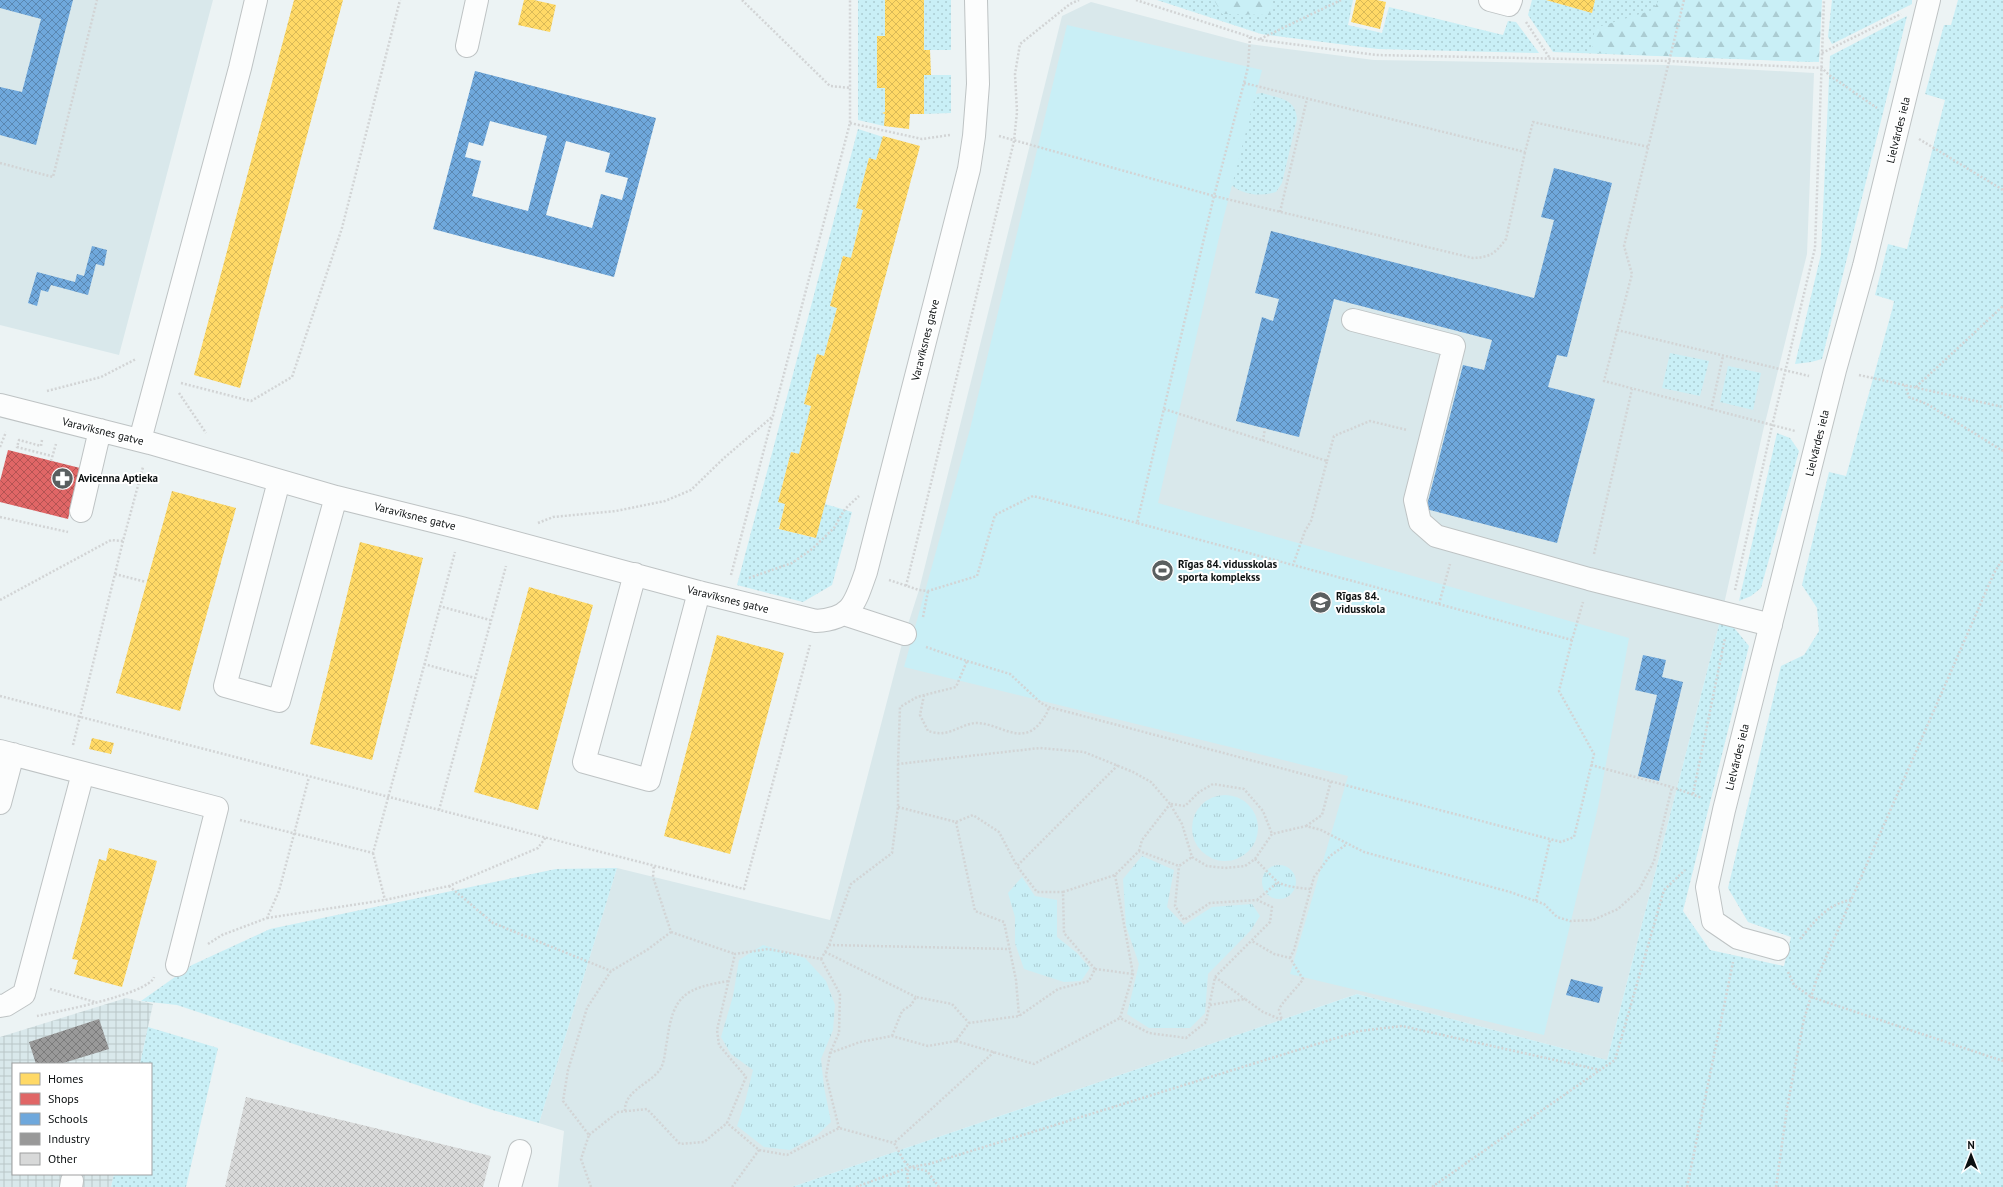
<svg xmlns="http://www.w3.org/2000/svg" width="2003" height="1187" viewBox="0 0 2003 1187" font-family="'PT Sans',sans-serif">
<style>
.built{fill:#d9e8eb}
.industrial{fill:url(#industrial-grid)}
.grass{fill:url(#grass-dots)}
.forest{fill:url(#forest-firs)}
.park{fill:url(#park-tufts)}
.pitch{fill:#c9eff6}
.homes{fill:url(#homes-cross-hatch)}
.shops{fill:url(#shops-cross-hatch)}
.schools{fill:url(#schools-cross-hatch);fill-rule:evenodd}
.industry{fill:url(#industry-cross-hatch)}
.building{fill:url(#building-cross-hatch)}
.lines{fill:none;stroke-linecap:round;stroke-linejoin:round}
.minor-casing{stroke:#bec3c4;stroke-width:24}
.path{stroke:#d2d4d5;stroke-width:2.5;stroke-dasharray:2 2;stroke-linecap:butt}
.minor{stroke:#fcfdfd;stroke-width:22}
.labels{text-anchor:middle;dominant-baseline:central;stroke-width:4;stroke-linejoin:round;paint-order:stroke}
.street-label{font-size:11px;fill:#0c1011;stroke:#fff}
.poi-label{font-size:11px;font-weight:bold;fill:#0c1011;stroke:#fff;text-anchor:start}
</style>
<defs>
<pattern id="industrial-grid" width="8" height="8" patternUnits="userSpaceOnUse"><rect width="8" height="8" fill="#d9e8eb"/><path d="M0 4h8M4 0v8" fill="none" stroke="#b9c6c8"/></pattern>
<pattern id="grass-dots" width="8" height="8" patternUnits="userSpaceOnUse"><rect width="8" height="8" fill="#c9eff6"/><path d="M2 2h.1M6 6h.1" fill="none" stroke="#abccd2" stroke-width="1.8" stroke-linecap="round"/></pattern>
<pattern id="forest-firs" width="22" height="20" patternUnits="userSpaceOnUse"><rect width="22" height="20" fill="#c9eff6"/><path d="M5 1l3.5 6h-7zM16 11l3.5 6h-7z" fill="#abccd2"/></pattern>
<pattern id="park-tufts" width="24" height="20" patternUnits="userSpaceOnUse"><rect width="24" height="20" fill="#c9eff6"/><path d="M3 7l-1-3M5 7V3M7 7l1-3M15 17l-1-3M17 17v-4M19 17l1-3" fill="none" stroke="#abccd2"/></pattern>
<pattern id="homes-cross-hatch" width="8" height="8" patternUnits="userSpaceOnUse"><rect width="8" height="8" fill="#ffd966"/><path d="M0 0l8 8M0 8l8-8" fill="none" stroke="#d9b957"/></pattern>
<pattern id="shops-cross-hatch" width="8" height="8" patternUnits="userSpaceOnUse"><rect width="8" height="8" fill="#e06666"/><path d="M0 0l8 8M0 8l8-8" fill="none" stroke="#b45353"/></pattern>
<pattern id="schools-cross-hatch" width="8" height="8" patternUnits="userSpaceOnUse"><rect width="8" height="8" fill="#6fa8dc"/><path d="M0 0l8 8M0 8l8-8" fill="none" stroke="#5a87b1"/></pattern>
<pattern id="industry-cross-hatch" width="8" height="8" patternUnits="userSpaceOnUse"><rect width="8" height="8" fill="#999"/><path d="M0 0l8 8M0 8l8-8" fill="none" stroke="#7b7b7b"/></pattern>
<pattern id="building-cross-hatch" width="8" height="8" patternUnits="userSpaceOnUse"><rect width="8" height="8" fill="#d8d9d9"/><path d="M0 0l8 8M0 8l8-8" fill="none" stroke="#b8b9b9"/></pattern>
</defs>
<rect width="100%" height="100%" fill="#ecf3f4"/>
<path class="built" d="M0,0H213L119,355L0,325Z
M1091,2L1249,44L1374,60L1668,65L1814,73L1807,254L1763,431L1722,613L1607,1060L1357,994L792,1187H558L564,1131L539,1123L617,868L830,920L903,640L919,590L1062,16Z"/>
<path class="industrial" d="M126,998L153,1004L140,1064H13V1174H114L111,1187H0V1037Z"/>
<path class="grass" d="M858,0H885V36L878,88H885V112L882,113L885,114L884,126L858,120Z
M924,0H951V50H924Z
M1157,0H1353L1348,25L1382,33L1389,7L1503,35L1508,21L1516,22L1539,53L1378,49L1261,34Z
M1532,0H1546L1592,13L1595,0H1816L1813,62L1553,52L1528,15Z
M1832,0H1912V4L1832,44L1828,37Z
M1958,0H2003V1187H792L1357,994L1607,1060L1722,613L1749,646L1683,911L1710,950L1784,966L1791,937L1748,922L1728,888L1781,666L1804,655L1819,631L1817,608L1802,585L1829,472L1846,476L1892,310L1894,301L1875,295L1888,244L1907,249L1945,100L1925,94L1944,25H1951Z
M1907,16L1822,359L1811,362L1795,364L1821,254L1830,56Z
M924,75H951V113L924,114Z
M1262,93C1278,98 1296,98 1297,119L1282,183L1276,192C1259,197 1242,195 1229,183L1254,94Z
M858,129L883,137L876,160L869,158L856,208L863,210L851,258L843,256L830,306L837,308L824,356L817,354L804,404L811,406L799,454L791,452L778,502L785,504L779,528H775L815,538L825,504L852,512L832,585L803,602L737,585Z
M1670,353L1709,361L1700,396L1662,388Z
M1728,366L1761,373L1753,410L1720,402Z
M1777,433L1790,438L1799,451L1761,588L1751,596L1739,601Z
M617,868L539,1123L489,1109L177,1005L141,1001L192,965L270,929L556,869Z
M148,1027L218,1048L186,1187H111L114,1174H151V1064H140Z"/>
<path class="forest" d="M1214,0H1272L1270,15L1222,14Z
M1659,0H1822L1819,62L1591,53L1595,28L1653,10Z"/>
<path class="park" d="M1192 828a33 33 0 1 1 66 0a33 33 0 1 1-66 0Z
M1142,856L1174,870L1167,907L1184,925L1212,907L1252,904L1260,916L1251,930L1208,974L1205,1013L1190,1028H1149L1127,1014L1139,964L1126,926L1123,879Z
M1262 882a17 17 0 1 1 34 0a17 17 0 1 1-34 0Z
M1022,877L1035,896L1057,900V937L1077,953L1090,968L1081,981L1064,982L1024,969L1015,943V917L1008,893Z
M763,945L805,958L826,981L835,1005L833,1030L821,1059L824,1087L831,1122L817,1135L790,1150L764,1147L737,1126L745,1102L753,1070L731,1054L721,1037L733,996L739,960Z"/>
<path class="pitch" d="M1067,25L1262,70L1224,216L1158,503L1629,638L1598,807L1544,1035L1290,974L1348,776L904,667L970,429Z"/>
<path class="homes" d="M294,0H343L240,388L194,375Z
M524,0H534L556,5L550,32L518,25Z
M885,0H924V50H930L931,75H924V114H910L909,129L884,126L885,114L882,113L885,112V88H877V36H885Z
M1356,0H1377L1386,2L1380,29L1351,22Z
M1546,0H1595L1592,13Z
M883,136L920,146L816,538L779,529L785,504L778,502L791,452L799,454L811,406L804,404L817,354L824,356L837,308L830,306L843,256L851,258L863,210L856,208L869,158L876,160Z
M172,491L236,508L180,711L116,693Z
M360,542L423,558L372,760L310,744Z
M529,587L593,605L538,810L474,792Z
M717,635L784,653L730,854L664,836Z
M92,738L114,743L111,754L89,749Z
M109,848L157,861L122,987L74,974L78,960L72,959L99,859L106,861Z"/>
<path class="shops" d="M8,450L80,468L68,519L0,502V481Z"/>
<path class="schools" d="M0,0H73L36,145L0,135V87L22,92L41,19L0,8Z
M475,71L656,118L614,277L433,229ZM490,121L547,136L528,211L472,196L481,161L465,157L469,142L483,146ZM566,141L610,153L605,172L628,178L622,200L601,194L592,228L546,215Z
M1554,168L1612,183L1567,357L1557,355L1548,387L1595,399L1557,543L1426,509L1463,365L1484,370L1492,340L1334,299L1299,437L1236,421L1262,317L1273,321L1279,299L1255,293L1271,231L1534,298L1554,220L1541,217Z
M92,246L107,250L104,266L96,264L88,295L51,285L48,292L41,290L37,306L28,303L37,272L75,282L77,274L84,276Z
M1643,655L1666,660L1662,677L1683,682L1659,781L1638,776L1657,695L1635,690Z
M1571,979L1603,987L1599,1003L1566,995Z"/>
<path class="industry" d="M99,1019L109,1049L60,1064H36L29,1042Z"/>
<path class="building" d="M246,1097L491,1156L483,1187H225Z"/>
<g class="lines">
<defs>
<path id="minor" d="M1490,0L1509,5L1511,0
M467,46L477,0
M1353,320L1454,346L1415,500L1420,522L1436,536L1589,579L1771,625
M0,405L150,443L336,497L461,528L699,592L816,621C852,619 855,603 866,572L969,169L974,136L978,84L976,0
M140,440L240,68L256,0
M279,481L225,686L279,701L336,497
M81,511L100,430
M635,574L584,762L649,780L699,592
M844,614L905,634
M0,751L217,808L177,965
M0,803L13,754
M1778,949L1738,938L1713,921L1707,887L1724,810L1835,370L1864,266L1929,0
M0,1006L6,1005L24,994L83,773
M71,1187L72,1181
M510,1187L520,1151"/>
</defs>
<use href="#minor" class="minor-casing"/>
<path class="path" d="M742,0L830,86L851,88
M1136,0L1260,40L1376,55L1669,61L1822,68L1829,75L1877,108
M1684,0L1624,246L1632,274L1604,381L1795,431
M1526,22L1549,57
M1250,37L1248,67L1244,83L1214,196L1137,523L1572,640L1583,602
M1260,39L1341,0
M1822,53L1901,14
M1244,83L1525,152L1533,122L1649,147
M850,123L922,139L950,135
M999,136L1214,196L1473,258C1490,257 1495,254 1506,239L1525,152
M1919,139L2003,190
M0,163L53,177L97,0
M1280,212L1307,99
M1617,330L1809,376
M1859,375L2003,407
M181,383L251,401L292,377L342,228L400,0
M1905,385L1909,397L1927,404L2003,451
M1916,387L2003,306
M47,391L101,377L136,359
M179,393L206,433
M1164,409L1327,461L1311,521L1305,531L1293,565
M1711,410L1723,356
M42,440L41,446L19,440L17,447L52,456
M1263,441L1265,428
M0,447L6,432
M51,461L56,444
M1327,461L1334,436L1370,421L1407,430
M0,517L68,532
M538,523L553,517L616,511L665,501L691,490L724,458L772,417
M1594,554L1632,389
M115,574L146,582
M731,575L850,123V0
M749,578L792,563L812,549L834,528L845,509L859,496
M889,580L919,590L928,591L977,576L995,515L1033,496L1137,523
M906,586L1014,141L1017,112L1015,74L1020,44L1070,4L1079,0
M1735,590L1772,426L1815,248L1824,0
M0,600L111,540L123,541
M1439,604L1450,564
M439,606L490,620
M923,617L928,591
M926,647L967,661L956,687L917,697L900,707L898,764L1040,748L1084,752L1133,772L1151,782L1170,804L1182,824L1192,857L1207,866L1225,868L1245,866L1255,859L1272,834L1306,826L1321,830L1364,852L1510,892L1544,904L1557,917L1570,921L1593,920L1618,909L1639,890L1654,861L1672,787L1702,798
M967,661L1010,674L1041,703L1049,707L1561,842L1574,837L1594,754L1559,691L1572,640
M424,664L475,678
M924,695L920,715L928,731C932,732 938,734 943,733C954,732 964,724 975,723C998,722 1021,747 1040,723C1044,718 1047,714 1049,707
M0,696L744,889L810,645
M73,745L123,541L143,467
M1591,765L1672,787
M1693,794L1725,638
M1171,804L1185,806L1199,792L1213,784L1244,789L1263,811L1272,834
M898,807L956,822L973,815L999,832L1017,866
M439,810L506,566
M240,820L373,853L455,552
M956,822L975,911L1004,922L1016,980L1019,1016
M1306,826L1322,815L1331,781
M1139,851L1142,840L1170,804
M373,853L385,900
M1255,859C1260,864 1276,881 1279,883C1289,887 1300,888 1310,889
M1115,875L1133,974L1120,1018L1149,1033L1186,1038L1206,1022L1215,977L1270,922L1272,907L1257,900L1210,903L1184,920L1175,906L1179,866
M449,886L493,923L611,971
M1063,892L1115,875L1139,851L1179,866L1192,857
M1257,900L1278,882
M1536,901L1550,840
M267,918L385,900L449,886L538,848L546,837
M671,932L735,954
M1800,939C1815,921 1827,904 1851,900
M208,944L222,935L267,918L279,891L309,777
M829,945L1010,949
M825,952L916,997
M1290,958L1294,950L1314,877L1330,856L1347,844
M821,959L829,945L851,884L892,853L898,807V764
M1095,969L1133,974
M1788,972L1794,985L1811,997L2003,1061
M1215,977L1245,999
M50,989L95,1002
M1210,1005L1245,999L1263,1012L1282,1020C1281,1017 1280,1013 1279,1010C1279,1005 1299,986 1303,979L1290,958L1274,954L1252,941
M37,1016C56,1012 149,994 154,977
M892,1036L902,1011L911,1005L916,997L952,1004L969,1023
M956,1041L1034,1064L1120,1018
M830,1053L860,1042L892,1036L928,1046L956,1041L969,1023L1019,1016L1058,989L1089,981L1095,969L1064,933L1063,892H1037L1017,866L1118,765
M625,1111C624,1090 651,1084 661,1068C665,1060 665,1050 667,1041C673,996 684,988 729,981
M839,1128L826,1076L830,1053L839,1033L840,994L821,959L768,949L735,954L717,1030L719,1045L746,1077L727,1123L759,1150L787,1155L839,1128L894,1143
M589,1135L618,1112L647,1109L680,1144L704,1142L727,1123
M591,1187L581,1159L589,1135L563,1101L568,1070L587,1008L611,971L647,950L671,932L653,877L654,865
M732,1187L759,1150
M856,1187L910,1167L929,1164L1359,1031L1402,1026L1600,1070L1615,1060L1664,890L1685,870
M909,1187L907,1172L910,1167
M939,1187L927,1171L910,1167L904,1161L894,1143L994,1052
M1432,1187L1600,1070
M1687,1187L1733,962
M1776,1187L1787,1108L1804,1019L1817,978L1994,573L2003,559"/>
<use href="#minor" class="minor"/>
</g>
<defs>
<symbol id="pharmacy-disc" viewBox="-11 -11 22 22"><circle r="9.5" fill="#5a5f60" stroke="#fff"/><path d="M-2-6h4v4h4v4h-4v4h-4v-4h-4v-4h4Z" fill="#fff"/></symbol>
<symbol id="stadium-disc" viewBox="-11 -11 22 22"><circle r="9.5" fill="#5a5f60" stroke="#fff"/><path d="M0-5a6.5 5 0 1 0 0 10a6.5 5 0 1 0 0-10ZM-3.5-1.8h7v3.6h-7Z" fill="#fff"/></symbol>
<symbol id="school-disc" viewBox="-11 -11 22 22"><circle r="9.5" fill="#5a5f60" stroke="#fff"/><path d="M0-5L7-2L0 1L-7-2ZM-4 1L0 2.5L4 1V4Q0 6-4 4Z" fill="#fff"/></symbol>
</defs>
<g fill-rule="evenodd">
<use href="#pharmacy-disc" x="50" y="466" width="25" height="25"/>
<use href="#stadium-disc" x="1150" y="558" width="25" height="25"/>
<use href="#school-disc" x="1308" y="590" width="25" height="25"/>
</g>
<g class="labels">
<g class="street-label">
<text transform="translate(1898 130) rotate(-76)">Lielvārdes iela</text>
<text transform="translate(925 340) rotate(-76)">Varavīksnes gatve</text>
<text transform="translate(103 431) rotate(14)">Varavīksnes gatve</text>
<text transform="translate(1817 443) rotate(-76)">Lielvārdes iela</text>
<text transform="translate(415 516) rotate(14)">Varavīksnes gatve</text>
<text transform="translate(728 599) rotate(14)">Varavīksnes gatve</text>
<text transform="translate(1737 757) rotate(-76)">Lielvārdes iela</text>
</g>
<g class="poi-label">
<text x="78" y="478">Avicenna Aptieka</text>
<text x="1178" y="564">Rīgas 84. vidusskolas<tspan x="1178" dy="13">sporta komplekss</tspan></text>
<text x="1336" y="596">Rīgas 84.<tspan x="1336" dy="13">vidusskola</tspan></text>
</g>
</g>
<rect x="12" y="1063" width="140" height="112" fill="#ffffff" stroke="#9e9fa0"/>
<rect x="20" y="1073" width="20" height="12" fill="#ffd966" stroke="#9e9fa0"/>
<text x="48" y="1083" font-size="12" fill="#0c1011">Homes</text>
<rect x="20" y="1093" width="20" height="12" fill="#e06666" stroke="#9e9fa0"/>
<text x="48" y="1103" font-size="12" fill="#0c1011">Shops</text>
<rect x="20" y="1113" width="20" height="12" fill="#6fa8dc" stroke="#9e9fa0"/>
<text x="48" y="1123" font-size="12" fill="#0c1011">Schools</text>
<rect x="20" y="1133" width="20" height="12" fill="#999999" stroke="#9e9fa0"/>
<text x="48" y="1143" font-size="12" fill="#0c1011">Industry</text>
<rect x="20" y="1153" width="20" height="12" fill="#d8d9d9" stroke="#9e9fa0"/>
<text x="48" y="1163" font-size="12" fill="#0c1011">Other</text>
<g transform="translate(1971 1155)" stroke="#ffffff" stroke-width="3" paint-order="stroke">
<path d="M0-3L7 15L0 10L-7 15Z" fill="#0c1011"/>
<text y="-6" font-size="11" font-weight="bold" text-anchor="middle" fill="#0c1011">N</text>
</g>
</svg>
